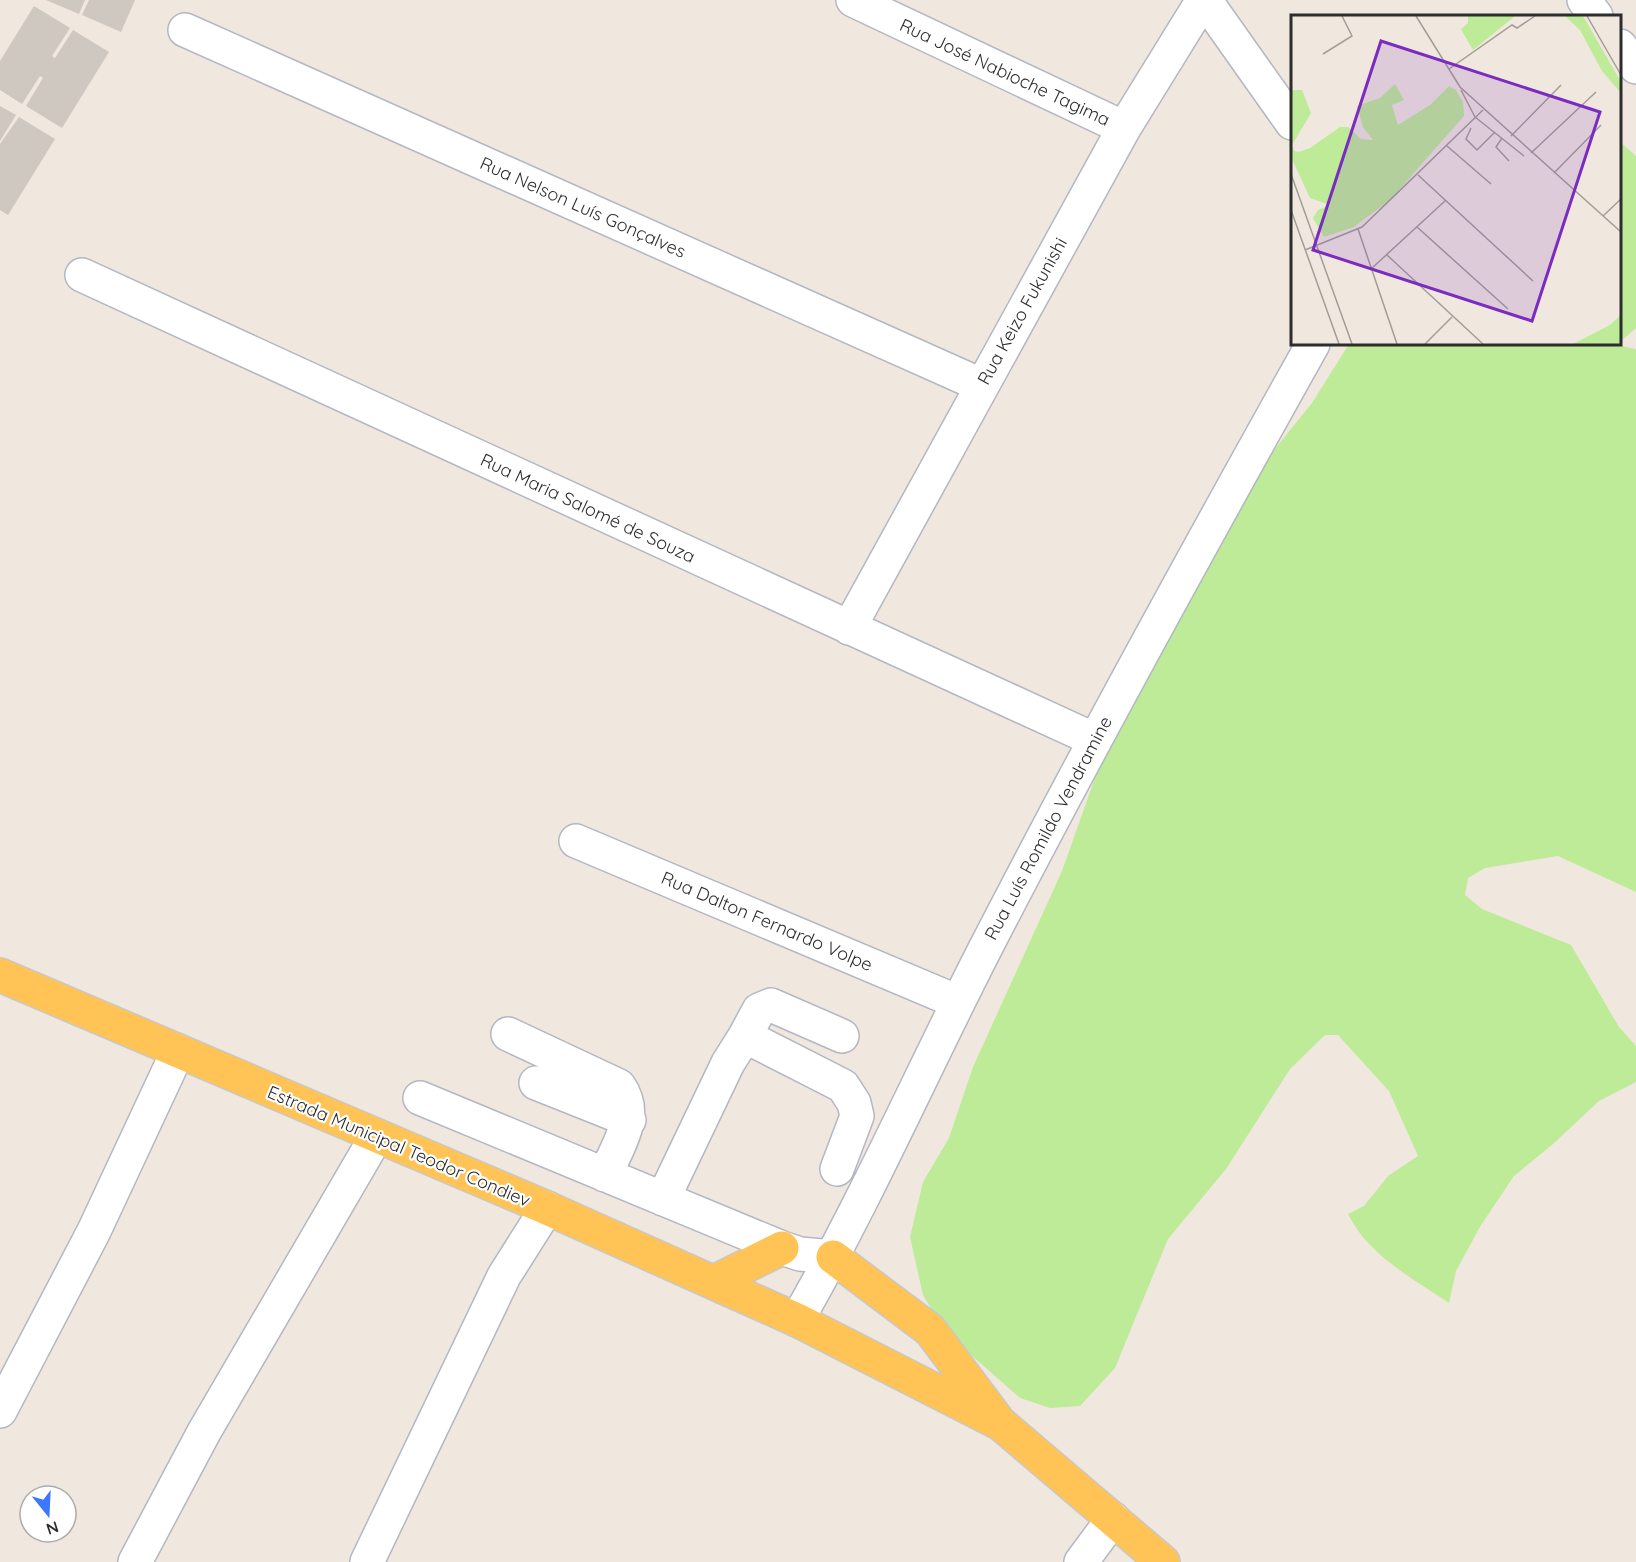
<svg xmlns="http://www.w3.org/2000/svg" width="1636" height="1562" viewBox="0 0 1636 1562" font-family="Quicksand,sans-serif">
<style>
.green{fill:#bdeb97}
.building{fill:#cfc8c0}
.lines{fill:none;stroke-linecap:round;stroke-linejoin:round}
.minor-casing{stroke:#b3b7c2;stroke-width:36}
.major-casing{stroke:#c8c8c8;stroke-width:36}
.minor{stroke:#fff;stroke-width:33}
.major{stroke:#ffc455;stroke-width:33}
.labels{text-anchor:middle;dominant-baseline:central;stroke-width:4.5;stroke-linejoin:round;paint-order:stroke}
.street-label{font-size:18px;fill:#2d2d2d;stroke:#fff}
.inset-road{fill:none;stroke:#a29d98;stroke-width:1.5}
.view{fill:#7b2cbf;fill-opacity:0.15;stroke:#7b2cbf;stroke-width:3}
.inset-edge{fill:none;stroke:#2d2d2d;stroke-width:3}
</style>
<rect width="100%" height="100%" fill="#f0e7df"/>
<path class="green" d="M1620,142L1636,156V328L1620,342Z
M1349,344H1617L1616,345L1636,349V892L1558,856L1485,868L1468,878L1465,895L1482,909L1571,945L1619,1027L1636,1046V1082L1599,1101L1553,1144L1514,1176L1481,1225L1456,1271L1449,1303C1413,1279 1367,1254 1348,1214L1364,1206L1388,1176L1418,1156L1389,1091L1338,1035H1325L1290,1069L1226,1169L1168,1239L1115,1368L1080,1406L1050,1408L1020,1398L945,1332L923,1295L910,1237L923,1182L949,1138L973,1067L1062,871L1106,747L1172,633L1220,517L1312,403Z"/>
<path class="building" d="M46,0H85L79,14Z
M89,0H135L121,32L82,15Z
M34,6L70,28L52,56L55,58L73,30L109,52L62,128L26,106L43,78L40,76L22,104L0,90V61Z
M0,106L16,115L0,141Z
M19,117L55,139L8,215L0,210V144Z"/>
<g class="lines">
<defs>
<path id="minor" d="M853,0L1124,128
M1205,0L1292,123
M1584,0L1596,16
M185,30L981,385
M1620,46L1636,67
M82,275L1093,739
M849,628L1124,128L1203,0
M576,841L958,1002
M508,1034L619,1086C640,1116 618,1145 605,1175
M745,1036L759,1010L771,1005L842,1036
M536,1083L629,1120
M420,1098L782,1248L800,1254L833,1257
M663,1199L728,1063L745,1036L843,1086L854,1103L857,1116L837,1169
M797,1320C866,1200 922,1072 985,949C1090,745 1201,544 1313,344
M0,1411L94,1231L178,1051
M135,1562L204,1432L376,1137
M367,1562L504,1276L547,1208
M1081,1562L1113,1519"/>
<path id="major" d="M0,975L547,1208L797,1320L1001,1424L1163,1562
M833,1257L930,1330L996,1418
M714,1282L782,1248"/>
</defs>
<use href="#minor" class="minor-casing"/>
<use href="#major" class="major-casing"/>
<use href="#minor" class="minor"/>
<use href="#major" class="major"/>
</g>
<g class="labels">
<g class="street-label">
<text transform="translate(1005 72) rotate(25)">Rua José Nabioche Tagima</text>
<text transform="translate(583 207) rotate(24)">Rua Nelson Luís Gonçalves</text>
<text transform="translate(1022 311) rotate(-61)">Rua Keizo Fukunishi</text>
<text transform="translate(588 508) rotate(25)">Rua Maria Salomé de Souza</text>
<text transform="translate(1048 828) rotate(-62)">Rua Luís Romildo Vendramine</text>
<text transform="translate(767 921) rotate(23)">Rua Dalton Fernardo Volpe</text>
<text transform="translate(399 1146) rotate(23)">Estrada Municipal Teodor Condiev</text>
</g>
</g>
<g transform="translate(1291 15)">
<rect width="330" height="330" fill="#f0e7df"/>
<path d="M177,1H224L182,35L170,14L177,8ZM274,1H292L330,67V78L311,56L289,15ZM104,69L113,85L101,90L107,110L139,90L158,71L165,75L172,87L173,101L100,184L63,212L33,222L22,203L27,195L39,190L19,183L0,142V75H11L20,98L1,130L3,136L8,137L19,133L49,112H57L70,124L82,125L72,112L66,91L89,83ZM330,300V329H282L319,310Z" fill="#bdeb97"/>
<path class="inset-road" d="M125,1L169,72L330,217M296,1L330,60M32,39L61,21L51,1M158,54L221,10L226,13L244,1M170,75L184,102M184,102L233,141M180,113L175,124L186,135L204,117M220,121L270,70M211,123L205,132L218,146M156,131L200,169M240,138L305,77M263,158L310,110M0,159L61,329M127,160L242,266M0,195L48,329M312,201L330,184M126,212L217,294M67,214L106,329M14,235L71,212L192,95M96,240L192,329M80,254L155,185M134,329L161,302"/>
<path class="view" d="M90,26L309,97L241,306L22,235Z"/>
<rect width="330" height="330" class="inset-edge"/>
</g>
<g transform="translate(48 1514) rotate(162)"><circle r="28" fill="#ffffff" stroke="#ababab" stroke-width="1.5"/>
<path d="M0-4.5L10 22L0 15L-10 22Z" fill="#3d77ff"/>
<text y="-9" font-size="16" font-weight="bold" text-anchor="middle" fill="#2d2d2d">N</text>
</g>
</svg>
